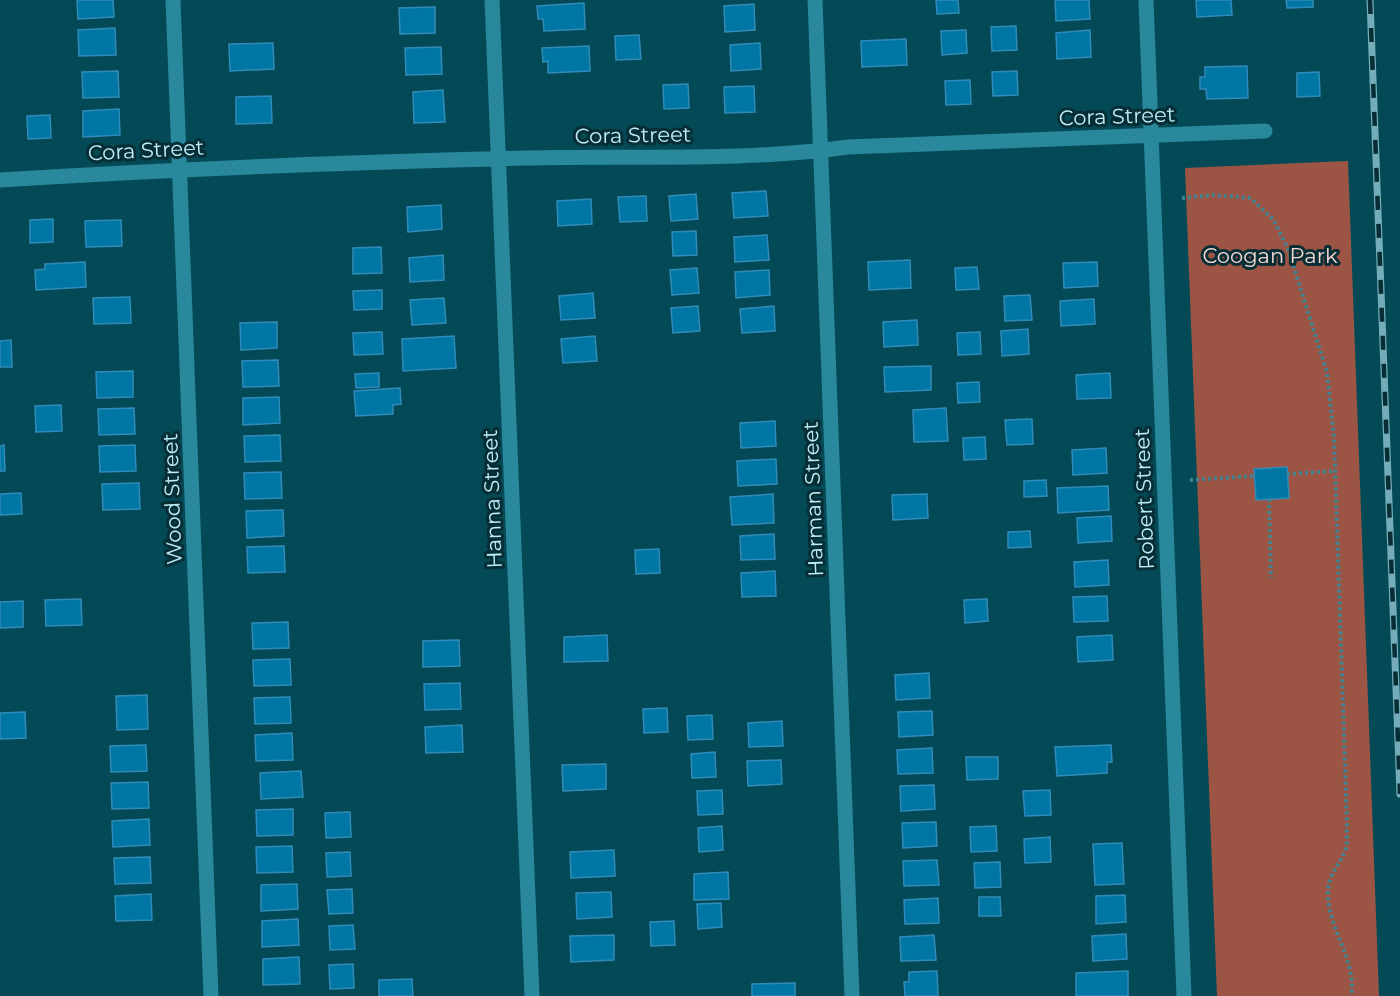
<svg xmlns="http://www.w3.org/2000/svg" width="1400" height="996" viewBox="0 0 1400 996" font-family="Montserrat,sans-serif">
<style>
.green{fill:#9c5544}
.building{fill:#0076a4;stroke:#318bb8;stroke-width:1.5}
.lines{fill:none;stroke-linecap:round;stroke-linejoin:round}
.path{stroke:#43828e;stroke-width:4;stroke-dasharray:3 3;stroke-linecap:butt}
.minor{stroke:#29889c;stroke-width:15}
.rail-casing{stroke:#74adb9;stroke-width:7}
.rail{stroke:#072d35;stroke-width:4.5;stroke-dasharray:14;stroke-linecap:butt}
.labels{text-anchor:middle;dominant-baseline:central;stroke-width:6;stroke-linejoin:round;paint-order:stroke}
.street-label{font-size:21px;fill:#bceefa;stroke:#072d35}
.park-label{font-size:21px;fill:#f5d8d1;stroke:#072d35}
</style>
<rect width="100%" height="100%" fill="#044a56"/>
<path class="green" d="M1348,161L1379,996H1217L1185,168Z"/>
<path class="building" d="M77,0H113L114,17L78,19Z
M936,0H958L959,13L937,14Z
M1055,0H1089L1090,19L1056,21Z
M1196,0H1231L1232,15L1197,17Z
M1286,0H1313V7L1287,8Z
M584,3L585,29L544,31L543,19H538L537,6Z
M754,4L755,30L725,32L724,6Z
M435,7V33L400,34L399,8Z
M1016,26L1017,50L992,51L991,27Z
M115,28L116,55L79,56L78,30Z
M966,30L967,53L942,55L941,31Z
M1090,30L1091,57L1057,59L1056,33Z
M639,35L641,59L616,60L615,36Z
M906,39L907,65L862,67L861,41Z
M273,43L274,69L230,71L229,44Z
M760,43L761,69L731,71L730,45Z
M589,46L590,71L548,73V61L543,62L542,48Z
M441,47L442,74L406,75L405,48Z
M1247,66L1248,98L1207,99L1206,89H1200V77H1205V67Z
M118,71L119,97L83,98L82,72Z
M1017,71L1018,95L993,96L992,72Z
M1319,72L1320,96L1297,97V73Z
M970,80L971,104L946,105L945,81Z
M688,84L689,108L664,109L663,85Z
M754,86L755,112L725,113L724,87Z
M443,90L445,122L414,123L413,92Z
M271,96L272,123L236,124V97Z
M119,109L120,135L83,137V111Z
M50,115L51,138L28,139L27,116Z
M766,191L768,216L734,218L732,193Z
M696,194L698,219L671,221L669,196Z
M646,196L647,221L620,222L618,197Z
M591,199L592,224L558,226L557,201Z
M441,205L442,229L408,232L407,207Z
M53,219V242L30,243V220Z
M121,220L122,246L86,247L85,221Z
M696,231L697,255L673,256L672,232Z
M767,235L769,260L735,262L734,237Z
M381,247L382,273L353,274V248Z
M443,255L444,280L410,282L409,258Z
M910,260L911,288L869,290L868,262Z
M85,262L86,287L36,290L35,270L45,269V264Z
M1097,262L1098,286L1064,288L1063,263Z
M977,267L979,289L956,290L955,268Z
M697,268L699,293L672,295L670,270Z
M769,270L770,295L736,298L735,272Z
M382,290V309L354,310L353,291Z
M593,293L595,318L561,320L559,296Z
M1030,295L1032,320L1005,321L1004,296Z
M130,297L131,323L94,324L93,298Z
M444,298L446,323L412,325L410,300Z
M1094,299L1095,324L1061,326L1060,301Z
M698,306L700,331L673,333L671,308Z
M774,306L775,331L742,333L740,309Z
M917,320L918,345L884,347L883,322Z
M277,322V348L241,350L240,323Z
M1028,329L1029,354L1002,356L1001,331Z
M382,332L383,354L354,355L353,333Z
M980,332L981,354L958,355L957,333Z
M454,336L456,368L403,371L402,339Z
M595,336L597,361L563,363L561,339Z
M11,340L12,367H0V341Z
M278,360L279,386L243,387L242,361Z
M931,366V390L885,392L884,367Z
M133,371V397L97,398L96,372Z
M379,373V387L356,388L355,374Z
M1110,373L1111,398L1077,399L1076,375Z
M979,382L980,402L958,403L957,383Z
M400,388L401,404L393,405V414L356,416L354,391Z
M279,397L280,423L243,425V398Z
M61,405L62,431L36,432L35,406Z
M134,408L135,434L99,435L98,409Z
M946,408L948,441L914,442L913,410Z
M1032,419L1033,444L1007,445L1005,420Z
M775,421L776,446L741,448L740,423Z
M280,435L281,461L245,462L244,436Z
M985,437L986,459L964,460L963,438Z
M4,445L5,471H0V446Z
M135,445L136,471L100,472L99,446Z
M1106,448L1107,473L1073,475L1072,450Z
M776,459L777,484L738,486L737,461Z
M1287,467L1289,498L1256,500L1254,469Z
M281,472L282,498L245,499L244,473Z
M1046,480L1047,496L1024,497V481Z
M139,483L140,509L103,510L102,484Z
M1108,486L1109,510L1058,513L1057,488Z
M21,493L22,514L0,515V494Z
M773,494L774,523L732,525L730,497Z
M927,494L928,518L893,520L892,495Z
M283,510L284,536L247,538L246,511Z
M1111,516L1112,541L1078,543L1077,518Z
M1030,531L1031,547L1008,548V532Z
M774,534L775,559L741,560L740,536Z
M284,546L285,572L248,573L247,547Z
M659,549L660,573L636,574L635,550Z
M1108,560L1109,585L1075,587L1074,562Z
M775,571L776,596L742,597L741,573Z
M1107,596L1108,621L1074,622L1073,597Z
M81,599L82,625L46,626L45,600Z
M987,599L988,621L965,623L964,600Z
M23,601V627L0,628V602Z
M288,622L289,648L253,649L252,623Z
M607,635L608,661L564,662V637Z
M1112,635L1113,660L1078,662L1077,637Z
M459,640L460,666L423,667V641Z
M290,659L291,685L254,686L253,660Z
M929,673L930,698L896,700L895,675Z
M460,683L461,709L425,710L424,684Z
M147,695L148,729L117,730L116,696Z
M290,697L291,723L255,724L254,698Z
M667,708L668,732L644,733L643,709Z
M932,711L933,735L899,737L898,712Z
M25,712L26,738L0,739V713Z
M712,715L713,739L688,740L687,716Z
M782,721L783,746L749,747L748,723Z
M462,725L463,752L426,753L425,727Z
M292,733L293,760L256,761L255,735Z
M146,745L147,771L111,772L110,746Z
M1111,745L1112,762H1107V773L1057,776L1055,747Z
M932,748L933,773L898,774L897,750Z
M715,752L716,777L692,778L691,754Z
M966,757H998V779L967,780Z
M781,760L782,784L748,786L747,761Z
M606,764V789L563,791L562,765Z
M301,771L303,797L261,799L260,773Z
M148,782L149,808L112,809L111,783Z
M934,785L935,809L901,811L900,786Z
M722,790L723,814L698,815L697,791Z
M1050,790L1051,815L1025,816L1023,791Z
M293,809V835L257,836L256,810Z
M350,812L351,837L326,838L325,813Z
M149,819L150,845L113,847L112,821Z
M936,822L937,846L903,848L902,823Z
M722,826L723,850L699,852L698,828Z
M996,826L997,851L971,852L970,827Z
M1050,837L1051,862L1025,863L1024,839Z
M1122,843L1124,884L1095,885L1093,844Z
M292,846L293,872L257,873L256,847Z
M614,850L615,876L571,878L570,852Z
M350,852L351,876L327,877L326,853Z
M150,857L151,883L115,884L114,858Z
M937,860L939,885L904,886L903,861Z
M1000,862L1001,887L975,888L974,863Z
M728,872L729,899L694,900V874Z
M297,884L298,909L261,911V885Z
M352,889L353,913L329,914L327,890Z
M611,892L612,917L577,919L576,893Z
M151,894L152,920L116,921L115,896Z
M1125,895L1126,922L1096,924V896Z
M979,897H1000L1001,916H979Z
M938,898L939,923L905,924L904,900Z
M721,903L722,927L698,929L697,904Z
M298,919L299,945L262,947V921Z
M674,921L675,945L651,946L650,922Z
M353,925L355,949L330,950L329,926Z
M1126,934L1127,959L1093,961L1092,936Z
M614,935V960L571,962L570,936Z
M934,935L936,960L901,961L900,937Z
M299,957L300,984L263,985V959Z
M353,964L354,988L330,989L329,965Z
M937,971L938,996H905L904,982H909V972Z
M1128,971V996H1076V973Z
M412,979L413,996H379V980Z
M795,983V996H752V984Z"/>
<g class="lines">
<path class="path" d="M1182,198L1213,195L1250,198L1273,219L1288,249L1327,372L1334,438L1347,824C1346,832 1348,841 1346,848C1340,866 1327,874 1328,896C1329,930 1357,961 1351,996
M1287,474L1335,471
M1190,480L1255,476
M1269,499L1271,578"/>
<path class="minor" d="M173,0L211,996
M492,0L532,996
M815,0L852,996
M1146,0L1184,996
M0,180C175,169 351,162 526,158C633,155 742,162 848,147L1265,131"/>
<defs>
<path id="rail" d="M1370,0L1400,794"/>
</defs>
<use href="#rail" class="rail-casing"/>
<use href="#rail" class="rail"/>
</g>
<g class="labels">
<g class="street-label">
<text transform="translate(1117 116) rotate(-2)">Cora Street</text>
<text transform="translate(633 135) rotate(-1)">Cora Street</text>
<text transform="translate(146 150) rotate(-3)">Cora Street</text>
<text transform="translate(172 499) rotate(-92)">Wood Street</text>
<text transform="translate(492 499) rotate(-92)">Hanna Street</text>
<text transform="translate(813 499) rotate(-92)">Harman Street</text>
<text transform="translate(1144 499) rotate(-92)">Robert Street</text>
</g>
<g class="park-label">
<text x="1270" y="255">Coogan Park</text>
</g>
</g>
</svg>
